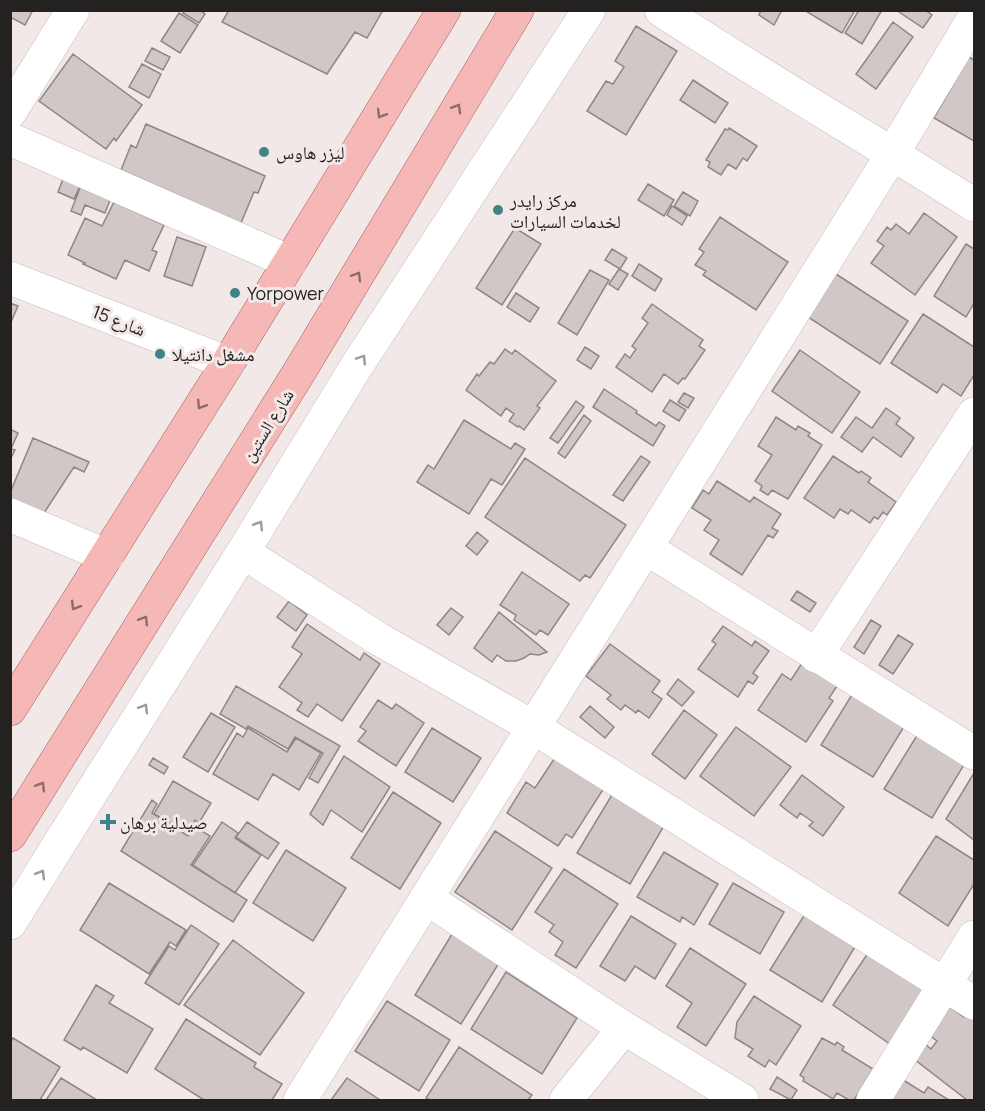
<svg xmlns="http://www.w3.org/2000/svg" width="985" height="1111" viewBox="0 0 985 1111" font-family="Manrope,'Noto Naskh Arabic',sans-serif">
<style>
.building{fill:#d1c7c6;stroke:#8f8686;stroke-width:1.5}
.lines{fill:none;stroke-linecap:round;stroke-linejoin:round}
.minor-casing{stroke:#c7bdbc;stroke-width:34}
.major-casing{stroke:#a96462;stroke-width:34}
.minor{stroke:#fff;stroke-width:33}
.major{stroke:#f6b8b6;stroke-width:33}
.oneway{stroke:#8d6c6c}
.oneway2{stroke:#9c9b9b}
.poi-dot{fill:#3e858b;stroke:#f2e8e7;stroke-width:2}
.labels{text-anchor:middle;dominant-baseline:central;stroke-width:6;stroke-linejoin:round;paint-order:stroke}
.poi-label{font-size:18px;fill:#242121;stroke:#f2e8e7;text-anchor:start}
.street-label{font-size:18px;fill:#242121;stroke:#f2e8e7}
</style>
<rect width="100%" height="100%" fill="#f2e8e7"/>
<path class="building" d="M10,10H33L25,25L10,17Z
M185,10H200L205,14L199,23L183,13Z
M229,10H383L367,38L355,32L327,74L222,22Z
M761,10H782L774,25L759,15Z
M804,10H855L842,33Z
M859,10H882L862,44L845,33Z
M896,10H925L932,15L923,28Z
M179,13L198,25L180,53L161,41Z
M893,22L913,37L876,89L856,74Z
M636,26L677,51L626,135L587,111L606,81L613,84L624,67L615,61Z
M152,48L170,57L163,70L145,61Z
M73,54L142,105L116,141L114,138L106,149L39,101Z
M969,57L974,60V141L934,118Z
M142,64L161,74L149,98L129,87Z
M693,80L728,103L715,123L680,100Z
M146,124L265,176L258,193L254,192L241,223L121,170L131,145L136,148Z
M729,128L757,146L747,161L743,158L736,169L728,164L721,175L708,167L710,162L706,160L725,129L728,130Z
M63,179L80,186L74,199L58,192Z
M82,183L112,195L105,213L85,205L81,215L71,211Z
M648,184L674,200L664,216L638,200Z
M683,192L698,201L690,216L674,206Z
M114,202L164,225L152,250L157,252L149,271L125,260L116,279L83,264L85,263L68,255L85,218L102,226Z
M672,206L687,216L682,225L667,215Z
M924,213L957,237L915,295L871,263L884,246L877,241L887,227L891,230L896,224L909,234Z
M720,217L788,262L756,310L703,275L706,271L695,265L704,252L699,249Z
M515,228L541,244L502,305L476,288Z
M177,237L206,247L192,286L164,276Z
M966,244L974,249V303L966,317L934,296Z
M612,249L627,258L620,269L605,260Z
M639,264L662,279L655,291L632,276Z
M619,269L628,274L618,290L609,284Z
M590,270L609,280L577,335L558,323Z
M836,274L908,321L880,364L808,317Z
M516,293L539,308L530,322L507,307Z
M10,303L18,306L11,322H10Z
M652,304L703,340L699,346L705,350L685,379L683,378L678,384L664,374L652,392L616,367L625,354L630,358L636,349L632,346L648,323L642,318Z
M923,314L974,347V375L961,396L943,384L937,393L891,363Z
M585,347L599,356L591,369L577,360Z
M505,349L512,354L515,350L556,381L537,406L540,408L524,430L519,426L518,427L509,421L514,414L506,408L501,416L466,390L477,374L479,376L490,362L494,364Z
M800,350L860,392L832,433L772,391Z
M604,389L637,411L636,413L656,426L659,422L665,426L653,446L593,407Z
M684,393L694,398L688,408L678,402Z
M670,400L686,410L679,421L663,411Z
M576,401L584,407L558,443L550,438Z
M886,408L900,418L896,424L914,438L901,457L873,437L862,452L841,437L856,417L872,428Z
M584,415L591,421L565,458L558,453Z
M776,417L796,430L798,426L810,433L808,436L822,445L788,499L772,490L768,495L760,490L762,486L755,481L772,455L758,446Z
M464,420L511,449L515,443L525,449L502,485L491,479L469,514L417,482L428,465L434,469Z
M10,429L18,433L11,449L15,450L10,460Z
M33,438L89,462L84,472L74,467L44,513L10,499V493Z
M641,456L650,462L623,501L613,495Z
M833,456L859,473L861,471L871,478L868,482L896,502L887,515L883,512L878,519L874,517L870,523L851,510L848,514L840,509L834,518L804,498Z
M525,458L626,525L590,578L585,575L580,581L485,517Z
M717,481L750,502L754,497L781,514L772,528L778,531L773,538L768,535L742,575L710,554L719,540L704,530L711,520L692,508L703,490L709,494Z
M477,532L488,541L477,555L466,546Z
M522,572L569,604L548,635L540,630L536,635L514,620L516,615L500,605Z
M797,591L816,603L810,612L791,600Z
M289,601L307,615L296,631L277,617Z
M451,608L463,617L449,635L437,625Z
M499,612L547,652L539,655L530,654L524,658L516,661H506L497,655L492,662L474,648Z
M871,620L881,626L864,654L854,647Z
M307,624L360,660L364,653L380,664L342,721L317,704L308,717L297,710L302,703L279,687L302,654L292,647Z
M723,626L752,646L755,641L769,651L753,673L758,677L753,684L748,681L738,697L698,669L716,644L712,641Z
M898,635L913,644L893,674L879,665Z
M610,644L660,681L652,692L662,699L649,718L638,710L636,713L625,705L621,710L607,699L611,695L586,676Z
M806,657L841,680L829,698L833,701L806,742L758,710L782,674L791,680Z
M678,679L694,692L682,706L667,694Z
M236,686L340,746L318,783L309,778L323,753L295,737L288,749L248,726L246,729L220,714Z
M853,693L905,725L873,777L821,745Z
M378,700L392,709L396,704L424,723L396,766L358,741L366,731L360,727Z
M590,706L614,727L605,738L580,717Z
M684,710L717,735L685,779L652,754Z
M211,713L235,727L208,772L183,757Z
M736,727L791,767L754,816L700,776Z
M248,728L287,752L296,738L321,753L299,790L273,774L258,800L213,774L237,733L243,737Z
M432,728L481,758L453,802L405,772Z
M921,729L968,758L932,818L884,789Z
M344,756L390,787L362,832L331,810L323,825L310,814Z
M556,756L604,788L572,838L566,834L558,846L507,813L526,782L535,788Z
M153,758L168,767L164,774L149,765Z
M974,773V840L946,819Z
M802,775L844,807L823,836L809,826L813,822L800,813L797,818L780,805Z
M173,781L211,803L199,823L195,820L188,833L154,814Z
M393,792L441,823L400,889L351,858Z
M613,793L665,824L630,884L577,853Z
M152,800L157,804L152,813L188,836L194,826L210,836L191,865L247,900L233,922L121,851Z
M222,822L238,833L235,838L261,855L235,893L193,865Z
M247,822L279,843L268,859L236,837Z
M495,831L552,868L512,930L455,892Z
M936,836L974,860V884L948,926L899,893Z
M286,850L346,888L313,941L253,903Z
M664,852L718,884L694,925L682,917L680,922L637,897Z
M564,869L618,904L576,968L555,955L563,942L549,932L554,925L535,912Z
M109,883L186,930L176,946L170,942L149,974L80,930Z
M733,883L784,912L760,954L709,924Z
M805,914L856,945L822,1002L770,970Z
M631,916L676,944L655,979L635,966L625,981L600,966Z
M191,925L219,944L179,1005L145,983L169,946L175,950Z
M452,934L499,963L461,1024L415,995Z
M233,940L304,993L260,1055L184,1005Z
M690,948L746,984L706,1046L677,1027L692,1003L666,986Z
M868,953L926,991L890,1044L833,1005Z
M506,972L577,1018L542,1074L471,1029Z
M96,985L114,996L109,1003L153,1029L127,1073L83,1047L81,1050L64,1040Z
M754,996L801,1026L776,1065L769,1060L765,1067L748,1056L753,1049L735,1038L737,1022Z
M387,1001L450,1040L419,1091L355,1051Z
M950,1007L964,1017L969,1011L974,1015V1100H967L914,1059L925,1044L931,1049L937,1041L929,1035Z
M186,1019L256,1063L254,1067L282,1084L272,1100H204L155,1069Z
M13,1038L60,1067L40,1100H10V1043Z
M822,1038L835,1045L837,1042L844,1047L842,1050L873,1069L854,1100H849L837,1093L833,1099L803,1081L804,1078L800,1075Z
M459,1047L532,1095L528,1100H430L426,1098Z
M777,1077L797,1090L791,1100L770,1089Z
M61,1078L97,1100H46Z
M347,1078L380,1100H331Z
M900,1078L924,1093L928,1087L949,1100H886Z"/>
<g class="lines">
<defs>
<path id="minor" d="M661,10C764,78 871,139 974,205
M10,112L73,10
M10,139L290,262
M10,278L228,363
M10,515L107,556
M646,548L974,753
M243,552L377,638L533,727L974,1003
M816,656L974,414
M426,898L624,1028L742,1100
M10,923L66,833L243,552L356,367L589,10
M300,1100L893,153L974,18
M566,1100L624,1028
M873,1100L974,937"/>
<path id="major" d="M10,709L228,363L444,10
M10,835L298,374L517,10"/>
</defs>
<use href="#minor" class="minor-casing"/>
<use href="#major" class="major-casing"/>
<use href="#minor" class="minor"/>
<use href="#major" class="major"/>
</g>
<defs><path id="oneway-chevron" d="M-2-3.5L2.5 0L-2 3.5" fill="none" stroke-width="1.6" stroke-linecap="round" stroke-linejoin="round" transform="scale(1.5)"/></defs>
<g class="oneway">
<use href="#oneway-chevron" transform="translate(457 108) rotate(-59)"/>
<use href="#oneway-chevron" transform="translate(381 114) rotate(121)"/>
<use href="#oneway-chevron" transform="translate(357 276) rotate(-59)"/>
<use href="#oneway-chevron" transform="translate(201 405) rotate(122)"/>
<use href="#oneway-chevron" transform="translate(75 606) rotate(122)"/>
<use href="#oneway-chevron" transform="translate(144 620) rotate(-58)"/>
<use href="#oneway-chevron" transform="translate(41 786) rotate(-58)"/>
</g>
<g class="oneway2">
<use href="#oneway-chevron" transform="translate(362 359) rotate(-57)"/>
<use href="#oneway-chevron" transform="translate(259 525) rotate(-58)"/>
<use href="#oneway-chevron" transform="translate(144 708) rotate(-58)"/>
<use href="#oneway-chevron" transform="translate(41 874) rotate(-59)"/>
</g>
<g class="poi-dot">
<circle cx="264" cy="152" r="6"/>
<circle cx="498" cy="210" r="6"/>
<circle cx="235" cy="293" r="6"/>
<circle cx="160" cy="354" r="6"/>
<path d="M105 813h6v6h6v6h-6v6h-6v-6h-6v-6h6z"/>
</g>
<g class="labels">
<g class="poi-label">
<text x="276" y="152">ليزر هاوس</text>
<text x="510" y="200">مركز رايدر<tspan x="510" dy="21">لخدمات السيارات</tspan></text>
<text x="247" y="293">Yorpower</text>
<text x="172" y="354">مشغل دانتيلا</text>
<text x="120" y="822">صيدلية برهان</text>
</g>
<g class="street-label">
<text transform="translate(119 320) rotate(21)">شارع 15</text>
<text transform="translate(267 425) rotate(-58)">شارع الستين</text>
</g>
</g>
<rect width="985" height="1111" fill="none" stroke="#242121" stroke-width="24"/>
</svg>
